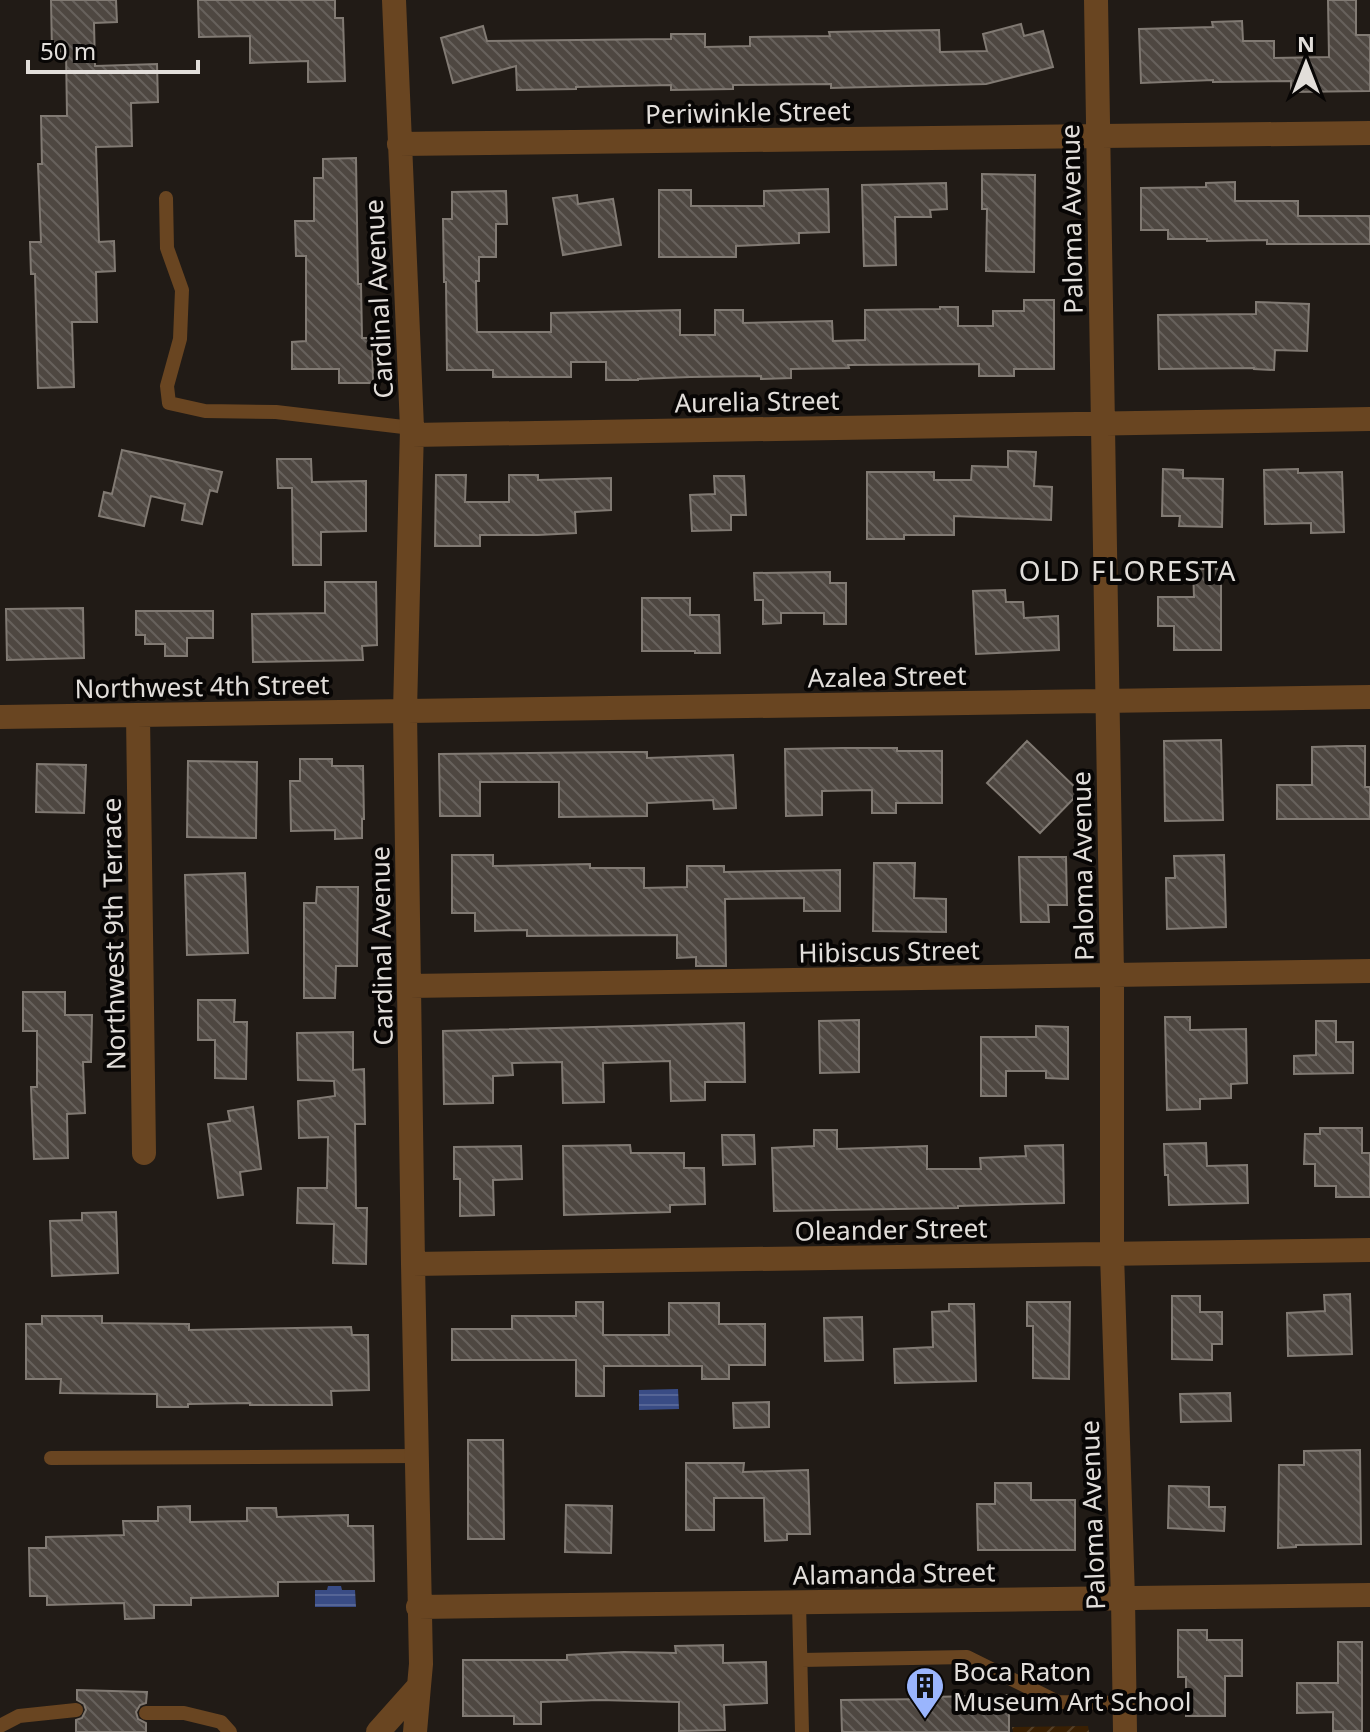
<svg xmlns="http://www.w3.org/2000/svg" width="1370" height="1732" viewBox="0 0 1370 1732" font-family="'Noto Sans',sans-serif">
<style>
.garden{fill:url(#garden-furrows)}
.water{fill:url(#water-rules)}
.building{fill:url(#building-back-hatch);stroke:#817a73;stroke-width:2}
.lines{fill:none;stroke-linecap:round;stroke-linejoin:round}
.lane{stroke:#694521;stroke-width:14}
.street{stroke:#694521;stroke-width:24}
.labels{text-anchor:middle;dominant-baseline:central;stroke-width:8;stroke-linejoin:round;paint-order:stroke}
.street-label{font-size:26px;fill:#e2deda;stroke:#080605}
.poi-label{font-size:26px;fill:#e2deda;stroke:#080605;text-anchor:start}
.neighbourhood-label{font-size:28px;letter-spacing:2px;fill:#e2deda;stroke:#080605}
</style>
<defs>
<pattern id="garden-furrows" width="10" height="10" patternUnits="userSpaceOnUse" patternTransform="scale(2)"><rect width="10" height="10" fill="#3a2003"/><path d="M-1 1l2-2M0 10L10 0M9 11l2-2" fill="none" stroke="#564027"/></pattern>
<pattern id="water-rules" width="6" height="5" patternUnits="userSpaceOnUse" patternTransform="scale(2)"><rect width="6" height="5" fill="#394c85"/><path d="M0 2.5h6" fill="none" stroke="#556596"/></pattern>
<pattern id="building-back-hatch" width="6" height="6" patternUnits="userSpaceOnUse" patternTransform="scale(2)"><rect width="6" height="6" fill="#4e4741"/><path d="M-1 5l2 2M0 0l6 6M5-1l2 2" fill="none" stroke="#67615c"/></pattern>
</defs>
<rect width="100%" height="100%" fill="#211b16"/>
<path class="garden" d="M1088,1726L1089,1732H1013L1012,1727Z"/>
<path class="water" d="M678,1389L679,1409L639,1410V1390Z
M328,1586H341L342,1590H355L356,1607H315V1590H327Z"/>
<path class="building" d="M51,0H116L117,22L94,23L95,66L157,64L158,102L131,103L132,146L96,147L99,242L114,241L115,271L96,272L97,322H72L74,387L38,388L35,274H31L30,242H41L38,164H42L41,116H67L66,51L52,52Z
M198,0H335V18H343L345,81L308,82V61L250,63V36L199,37Z
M1328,0H1356V35H1370V91L1291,92V81L1213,82V80L1141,83L1139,29L1213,27L1212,22L1242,21L1243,41H1274V58L1329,57Z
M1021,24L1024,36L1043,31L1053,67L986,84L831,88V84L733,85V89L671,90V85L576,87V89L517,90L516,66L453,83L441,38L483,26L487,41L671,39V34H705V47L750,46V37L830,36L829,32L939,30L940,52L987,51L983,34Z
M356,158L358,284H361L362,338H372L373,383H339V369H292V342L306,341V256H296L295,221H314V178H323V159Z
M982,174L1035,175L1034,272L986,271L987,209H982Z
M1235,182V201H1298V216H1370V244H1267V240L1207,241V239H1168V230H1141V188L1206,187V183Z
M946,183L947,209L930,210L931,217H895L896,265L864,266L862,185Z
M828,189L829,232L799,233V243L736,246V257H659V190H691V206H764V191Z
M506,191L507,224H496V257H479V281H476L477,332H551V313L680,310V335H715V310H743V323L832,321L833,341L865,340V310L940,309V307H958V326H993V311H1024V300H1054V369H1014V376H979V364L848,365L849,368L791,369V378L761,379V376L690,377L638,379V380H606V362H571V377H493V370H447L446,282H444L443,219H452V192Z
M577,195L578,204L613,199L621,245L563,255L553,198Z
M1256,302L1309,304L1307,351L1275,350L1274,370L1254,369V368L1159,369L1158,315L1256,314Z
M122,450L222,472L217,492L210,490L202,524L182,520L185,504L151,496L144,526L99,516L104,492L112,494Z
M1008,451L1036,452L1034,486L1052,487L1051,520L954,516V535H904V539H867V472H934V480H971L972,466L1008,467Z
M277,459H311L312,482L366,481V531L321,532V565H293L292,488H278Z
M1163,469L1183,470V478L1223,479L1222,527L1179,526L1180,516H1162Z
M1298,469V473L1342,472L1344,532L1311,533V523L1265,524L1264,470Z
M436,475H466L465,502H509V475H538V480L611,478V510L575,512L576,533L538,535H480V546H435Z
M714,476H744L746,515H731V530L692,531L690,495L715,494Z
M1193,569H1221V650H1174V626H1158V597H1194Z
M830,572V583H846V624H824V613H781V623L763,624V600H755L754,573Z
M325,582H376L377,645L362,646L363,660L253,662L252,614L325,613Z
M1005,590L1006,602H1023L1024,618L1058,616L1059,650L976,654L973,591Z
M642,598H690V615H719L720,653H695V651H642Z
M83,608L84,658L7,660L6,609Z
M136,611H213V638H187V656H165V644H145V635H136Z
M1221,740L1223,820L1165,821L1164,741Z
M1027,741L1080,792L1040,833L987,783Z
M1346,746H1365V787H1370V819H1277V785H1312V747Z
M842,748H897V751H942V803H896V813H872V790L822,791V815L786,816L785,749Z
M618,752H647V758L733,755L736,808L714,809L713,800L647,803V816L559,817V782H480V816H440L439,754Z
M300,759H332V766H363L364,819H362V838L335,839V830L291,831L290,781H300Z
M188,761L257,762L256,838L187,837Z
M37,764L86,765L84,813L36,812Z
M452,855H493V866L590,864V868H644V888L687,887V866H724V872L840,870V911H804V898L725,899L726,966H696V957L677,958V935L527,936V930L475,931V913H452Z
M1224,855L1226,927L1167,929L1166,878H1175L1174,856Z
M1019,857H1066L1067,905H1048L1049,922H1021Z
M874,863H915L914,898L946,899V932L873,931Z
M245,873L248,953L187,955L185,875Z
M317,887H358L357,966H336L335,998H304V903H316Z
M23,992H65V1015H92L91,1062H83L85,1113L67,1114L68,1158L34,1159L31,1087H37V1031H23Z
M198,1000H235L234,1022H247L246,1079L215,1078V1040H198Z
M1165,1017H1190V1030L1246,1029L1247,1083L1231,1084V1098L1200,1099V1109L1167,1110Z
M859,1020V1072L820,1073L819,1021Z
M1316,1021H1336V1042H1353V1073L1294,1074V1056L1316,1055Z
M744,1023L745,1082H705V1100L671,1101L670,1061L603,1063L604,1102L563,1103L562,1062L512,1063L513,1075L493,1076V1103L444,1104L443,1031Z
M1036,1026L1068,1027V1079L1046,1078V1071H1006V1096H981V1037H1036Z
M353,1032V1070L364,1069L365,1124H355L356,1208H367L366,1264L333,1263L334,1224L297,1223L298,1188H327L328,1137L299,1138L298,1101L335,1096L334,1081L298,1080L297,1033Z
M253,1107L261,1169L240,1172L243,1195L218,1198L208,1124L230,1121L228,1111Z
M1320,1128H1362V1153H1370V1197H1336V1186H1315V1164H1304L1305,1134H1320Z
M814,1130H837V1149L927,1146V1169H981L980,1158L1026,1156L1025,1146L1063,1145L1064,1203L958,1206V1208L774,1211L772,1148L814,1146Z
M722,1135H754L755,1164L723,1165Z
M1206,1143L1207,1166L1247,1165L1248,1203L1169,1205L1168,1175H1165L1164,1144Z
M630,1145L631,1153H684V1168H704L705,1204L670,1205V1212L564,1215L563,1146Z
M521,1146L522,1179L493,1180L494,1215L460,1216V1179H454V1147Z
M116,1212L118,1273L52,1276L50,1221L82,1220V1213Z
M1350,1294L1352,1354L1288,1356L1287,1313L1325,1311L1324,1295Z
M1172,1296H1200V1312H1222V1344H1212V1360L1172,1359Z
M576,1302H603V1335H669V1303H719V1324H765V1365H729V1379H702V1366H604V1396H576V1360H452V1329H512V1316H576Z
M1027,1302H1070L1069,1379L1033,1378V1326H1027Z
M949,1304H974L976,1381L895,1383L894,1349L933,1347L932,1312L949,1311Z
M42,1316H102V1323L189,1324V1330L351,1327L352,1335H368L369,1390L331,1391L332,1405H250V1403L188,1404V1407H157V1394L60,1393L61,1379H26V1324H42Z
M862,1317L863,1360L825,1361L824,1318Z
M1230,1393L1231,1421L1181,1422L1180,1394Z
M769,1402V1427L734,1428L733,1403Z
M468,1440H503L504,1539H468Z
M1360,1450L1361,1544L1296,1545V1547L1278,1548L1279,1465H1304V1451Z
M686,1463H744L743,1472L808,1470L810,1534H787V1540L765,1541L764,1498H714V1530H686Z
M995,1483H1031V1500H1075V1550H978L977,1504H995Z
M1169,1486L1209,1487V1507H1225L1224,1531L1168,1528Z
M566,1505L612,1506L611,1553L565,1552Z
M190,1506V1522L247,1521V1508H276L277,1517L348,1515V1526H373L374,1581L278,1582V1596L191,1598V1605H154V1618L125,1619L124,1603L47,1605V1596H30L29,1548H46V1537L124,1535L123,1521H158V1507Z
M1178,1630H1207V1640H1242V1676H1225V1716H1186V1677H1178Z
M1338,1642H1362V1731H1333V1712L1297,1713V1683H1338Z
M723,1645V1663L766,1662L767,1703L724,1705L725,1730L679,1731V1702L599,1700L541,1702V1724H514V1716H463V1660H567V1655L624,1652L676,1653L675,1646Z
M77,1690L147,1692L146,1703L140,1705L136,1712L138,1719L146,1723V1732H76V1720L82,1718L86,1710L84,1704L77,1700Z
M1009,1695V1732H842L841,1700L933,1699V1697Z"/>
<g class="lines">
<path class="lane" d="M166,198L167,248L182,290L180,339L167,386L169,403L205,411L276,412L412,428
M51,1458L416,1456
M799,1602L802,1732
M801,1660L967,1657L1058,1702L1125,1703
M146,1713H184L221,1722L230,1732
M0,1726L19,1716L76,1710"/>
<path class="street" d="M1096,0L1112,975V1254L1123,1598L1125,1732
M399,144L1370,133
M412,435L1370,419
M138,715L144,1153
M0,717L1370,697
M409,986L1370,971
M413,1264L1370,1250
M418,1607L1370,1595
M378,1732L419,1686L421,1664L413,1264L405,711L412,428L394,0
M415,1732L419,1686"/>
</g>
<defs>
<symbol id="building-pin" viewBox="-11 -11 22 30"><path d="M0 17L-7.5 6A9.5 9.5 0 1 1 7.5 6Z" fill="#9ab5fd" stroke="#080605"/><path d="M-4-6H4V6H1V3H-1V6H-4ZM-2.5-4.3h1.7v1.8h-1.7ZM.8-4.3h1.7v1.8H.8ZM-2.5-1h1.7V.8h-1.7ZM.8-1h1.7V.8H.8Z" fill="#111"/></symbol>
</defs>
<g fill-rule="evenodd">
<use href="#building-pin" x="903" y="1664" width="44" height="60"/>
</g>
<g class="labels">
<g class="street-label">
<text transform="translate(748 112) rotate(-1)">Periwinkle Street</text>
<text transform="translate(1071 219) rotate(-91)">Paloma Avenue</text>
<text transform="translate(378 299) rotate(-93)">Cardinal Avenue</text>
<text transform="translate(757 401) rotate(-1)">Aurelia Street</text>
<text transform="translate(887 676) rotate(-1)">Azalea Street</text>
<text transform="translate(202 686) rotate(-1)">Northwest 4th Street</text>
<text transform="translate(1082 866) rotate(-91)">Paloma Avenue</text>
<text transform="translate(113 934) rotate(-91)">Northwest 9th Terrace</text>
<text transform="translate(381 946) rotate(-91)">Cardinal Avenue</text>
<text transform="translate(889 951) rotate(-1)">Hibiscus Street</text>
<text transform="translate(891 1229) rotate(-1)">Oleander Street</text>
<text transform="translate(1092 1515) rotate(-92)">Paloma Avenue</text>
<text transform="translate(894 1573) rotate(-1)">Alamanda Street</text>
</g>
<g class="poi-label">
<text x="953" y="1671">Boca Raton<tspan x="953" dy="30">Museum Art School</tspan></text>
</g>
<g class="neighbourhood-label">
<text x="1128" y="570">OLD FLORESTA</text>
</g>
</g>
<g transform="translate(1306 64)" stroke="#080605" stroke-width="6" paint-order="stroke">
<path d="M0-6L14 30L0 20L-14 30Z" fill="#e2deda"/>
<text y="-12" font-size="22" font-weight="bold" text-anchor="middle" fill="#e2deda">N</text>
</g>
<path d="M28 60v12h170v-12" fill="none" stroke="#e2deda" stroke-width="4"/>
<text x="40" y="60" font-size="24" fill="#e2deda" stroke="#080605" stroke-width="6" paint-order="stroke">50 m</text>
</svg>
